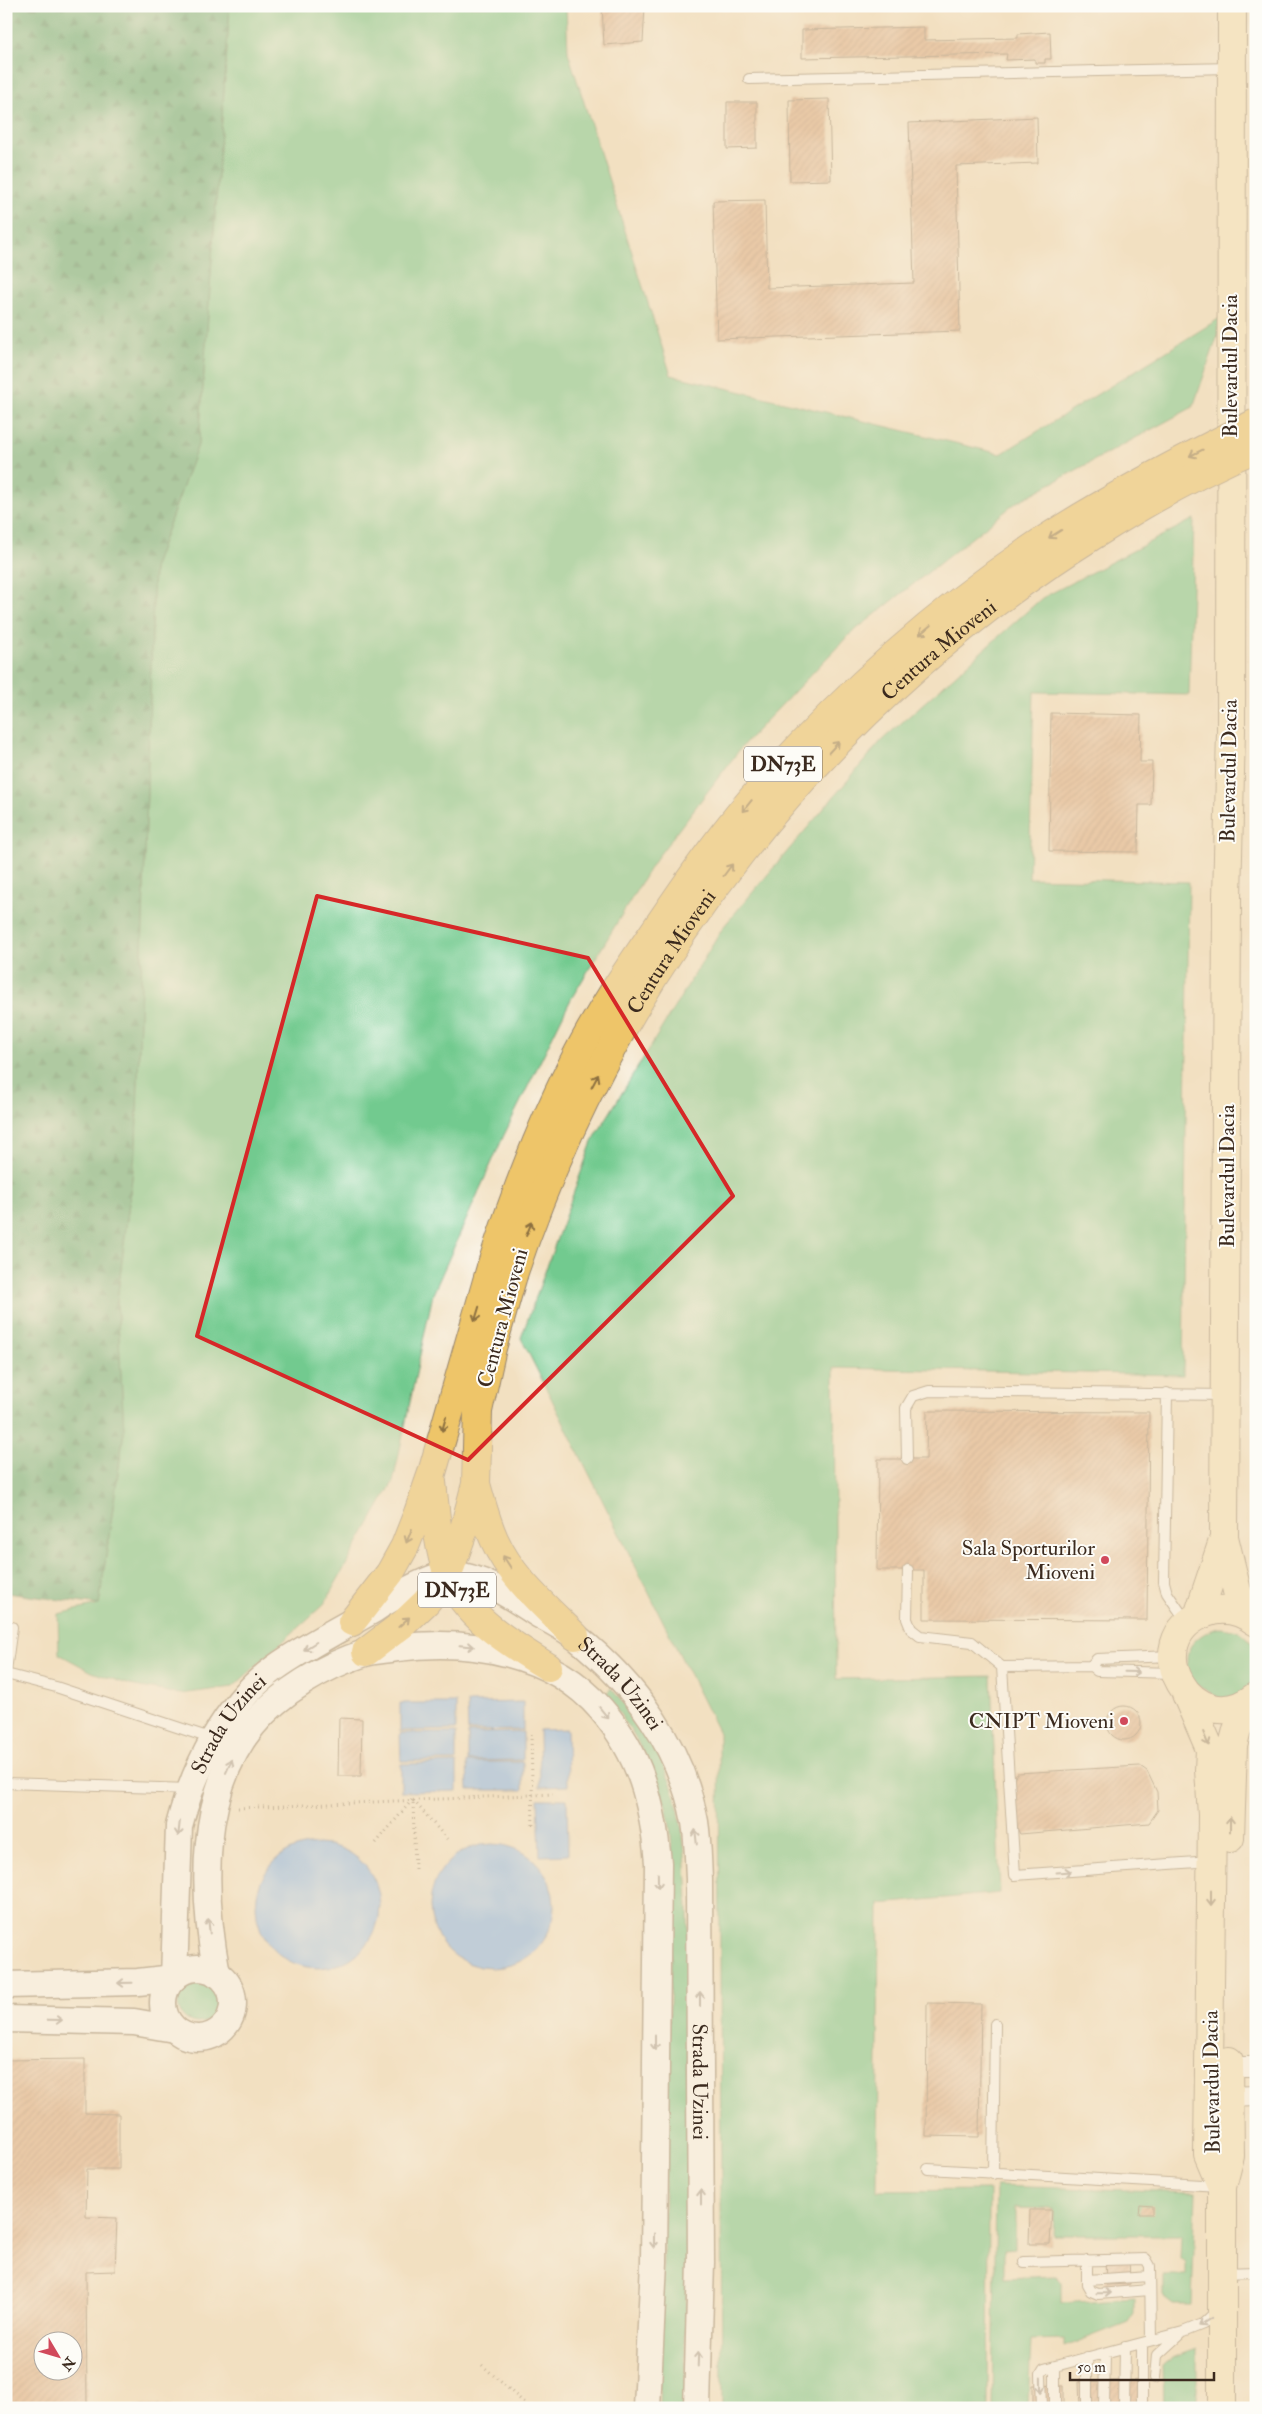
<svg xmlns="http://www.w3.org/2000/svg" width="1262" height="2414" viewBox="0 0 1262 2414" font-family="'IM FELL Double Pica',serif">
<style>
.grass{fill:#72ca8f;stroke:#567a56}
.forest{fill:url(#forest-firs);stroke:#4c6c4c}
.water{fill:#85b7f2;stroke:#607088}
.building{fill:url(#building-hatch);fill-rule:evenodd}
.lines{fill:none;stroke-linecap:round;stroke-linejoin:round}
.service-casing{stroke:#968570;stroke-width:12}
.minor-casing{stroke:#968570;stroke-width:22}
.tertiary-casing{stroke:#968570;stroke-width:29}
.secondary-casing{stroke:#968570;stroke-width:30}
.trunk-casing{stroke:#968570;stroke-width:30}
.path{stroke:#968570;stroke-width:3;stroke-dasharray:1 4;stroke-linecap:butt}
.service{stroke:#fff;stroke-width:10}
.minor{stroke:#fff;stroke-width:20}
.tertiary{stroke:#fff;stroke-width:26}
.secondary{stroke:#f8e8c3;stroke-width:28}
.trunk{stroke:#eec569;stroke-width:28}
.trunk-bridge-casing{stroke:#968570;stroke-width:30;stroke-linecap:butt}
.trunk-bridge{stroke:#eec569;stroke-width:28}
.oneway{stroke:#8c7040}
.oneway2{stroke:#a79f9a}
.oneway3{stroke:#9a8970}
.marked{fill:none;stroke:#d62828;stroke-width:4;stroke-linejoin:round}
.poi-dot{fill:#d1495b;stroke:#fdfcf7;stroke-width:2}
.labels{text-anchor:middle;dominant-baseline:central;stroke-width:4;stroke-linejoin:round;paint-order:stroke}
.shield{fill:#fdfcf7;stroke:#75695f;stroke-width:1}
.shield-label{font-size:20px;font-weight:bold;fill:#3b2a1e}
.street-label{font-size:21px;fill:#3b2a1e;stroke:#fdfcf7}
.poi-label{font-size:21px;fill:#3b2a1e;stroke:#fdfcf7;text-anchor:end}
</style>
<defs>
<pattern id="forest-firs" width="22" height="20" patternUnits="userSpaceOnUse" patternTransform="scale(1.25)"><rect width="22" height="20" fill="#5dae7a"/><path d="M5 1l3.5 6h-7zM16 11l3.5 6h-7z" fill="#4e8e63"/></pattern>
<pattern id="building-hatch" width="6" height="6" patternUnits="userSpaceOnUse" patternTransform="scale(1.25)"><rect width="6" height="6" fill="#dfae88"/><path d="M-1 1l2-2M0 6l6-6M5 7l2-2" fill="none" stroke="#b68e6f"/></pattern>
</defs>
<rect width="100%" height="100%" fill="#fdfcf7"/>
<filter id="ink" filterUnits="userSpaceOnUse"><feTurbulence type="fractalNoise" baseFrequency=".02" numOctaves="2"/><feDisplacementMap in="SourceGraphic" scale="10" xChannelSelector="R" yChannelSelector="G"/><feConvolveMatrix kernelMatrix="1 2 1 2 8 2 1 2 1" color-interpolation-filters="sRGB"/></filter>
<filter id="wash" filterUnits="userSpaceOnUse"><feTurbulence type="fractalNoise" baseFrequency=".0096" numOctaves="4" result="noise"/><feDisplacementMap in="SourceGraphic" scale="20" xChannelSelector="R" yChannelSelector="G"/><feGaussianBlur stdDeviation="1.12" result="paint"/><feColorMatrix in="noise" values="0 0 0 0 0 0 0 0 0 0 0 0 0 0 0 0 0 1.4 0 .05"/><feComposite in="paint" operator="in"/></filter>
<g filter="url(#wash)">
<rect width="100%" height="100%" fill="#f2e0c1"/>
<path class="grass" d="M230,6H566L568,52L671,375L1001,454L1225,315L1193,407L1017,502L848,636L744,744L653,863L571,999L504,1135L433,1294L393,1482L324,1604L233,1687L180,1694L130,1685L92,1672L59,1654L58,1614L99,1605L124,1431L117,1301L136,1145L154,566L199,442Z
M1194,519L1189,695L1034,692L1029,878L1189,882L1183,1375L834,1368L836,1679L991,1676L1000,1893L879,1904L877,2191L989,2190L988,2408H722L719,1733L521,1338L592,1142L724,926L882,740L1042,598Z
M1218,1628C1246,1629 1256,1640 1256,1667C1256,1676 1254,1686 1245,1692C1239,1696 1230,1697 1223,1700L1191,1682C1190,1675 1186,1666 1187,1659C1187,1642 1204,1632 1218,1628Z
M611,1688C645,1729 673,1770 681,1823C692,1890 687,1960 687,2027C688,2154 687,2281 684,2408H659L673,1889C672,1868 673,1847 670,1827C663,1777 634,1734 606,1694Z
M178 2003a20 20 0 1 1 40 0a20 20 0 1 1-40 0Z
M996,2186L1196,2192L1192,2304H1173L1164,2297V2276H1186V2262L1180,2258L1181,2235H1053L1054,2209L1015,2208V2248L1004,2249V2278L1056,2276L1062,2282V2303L1134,2298V2313L1128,2322L1064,2347V2339L1031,2340L1028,2408H993Z
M1197,2349V2408H1164L1163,2366L1172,2358Z"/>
<path class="forest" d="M6,6H230L199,442L154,566L136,1145L117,1301L124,1431L99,1605L6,1593Z"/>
<path class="water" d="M523,1702V1730L468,1731L467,1703Z
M400,1703H456V1730L400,1731Z
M567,1729L568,1786L540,1787L539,1730Z
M523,1732V1760L468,1761V1733Z
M400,1733H456V1761H401Z
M467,1762H523V1790H468Z
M457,1763V1791L401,1792V1764Z
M538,1799H567L568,1855L540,1856Z
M256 1906a62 62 0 1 1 124 0a62 62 0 1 1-124 0Z
M430 1906a62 62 0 1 1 124 0a62 62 0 1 1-124 0Z"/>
<g id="blocks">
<path class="building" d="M602,6H645L643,42L604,45Z
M924,27V40L1018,38V34L1050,32L1051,59H1045V63H1035V59L1006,60L1007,54L802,58V30Z
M829,99L831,180L790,181L789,100Z
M727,102H757V148L727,149Z
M1037,117L1038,163L956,166L960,331L717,339L713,201L765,200L767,288L914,283L909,123Z
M1051,713L1141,715L1140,762H1152L1151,805H1139L1138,852L1049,851Z
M927,1411L1149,1412L1147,1620L924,1619V1570H877L878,1459H926Z
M1107 1723a17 17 0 1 1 34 0a17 17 0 1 1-34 0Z
M339,1718L362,1719L361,1776H338Z
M1140,1766L1147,1771L1157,1792L1158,1810L1149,1823L1020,1834L1017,1828L1014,1779L1017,1773Z
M927,2003L981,2004L979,2137L926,2136Z
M85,2059V2113L119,2114V2169H87L86,2217L117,2218L115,2271L86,2272L87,2408H6V2060ZM42,2342H72V2372H42Z
M1140,2205L1153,2206V2214H1139Z
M1030,2210H1052L1050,2244H1029Z
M1129,2254L1130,2284L1106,2285L1105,2255Z
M1146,2380L1147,2408H1080L1079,2382Z
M1033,2385L1063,2386V2408H1033Z
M171,2405L172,2408H136V2406Z"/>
</g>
</g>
<g filter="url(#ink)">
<use href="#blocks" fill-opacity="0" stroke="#968570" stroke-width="1"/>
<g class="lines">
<defs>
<path id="service" d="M749,79L1230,68
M1167,1393L1164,1582L1167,1593L1187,1622
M907,1459L906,1408L913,1396L929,1391L1224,1395
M908,1570L907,1619L911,1629L920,1636L972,1642L1002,1667L1091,1666L1097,1671L1174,1673
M1091,1666L1097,1659L1172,1656
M1002,1667L1015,1875L1211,1861
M6,1671L12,1627
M6,1674L56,1687L213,1739
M6,1783L190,1789
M928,2169L1219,2186
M993,2174L995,2024
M1087,2260V2284L1091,2291L1098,2294L1150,2290
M1024,2262L1146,2259L1150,2266L1151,2340
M1222,2273L1256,2272
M1087,2280L1150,2276
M1142,2343V2408
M1155,2378L1157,2355L1180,2334
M1042,2408L1041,2374L1044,2369L1183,2332L1203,2324L1217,2311
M1055,2408V2366
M1087,2408V2357
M1104,2408L1105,2353
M1124,2408L1125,2347"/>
<path id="minor" d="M1229,2067H1256
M1228,2097L1256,2096"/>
<g id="tertiary">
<circle cx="198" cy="2003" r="35"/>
<path d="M217,1974C202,1894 198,1792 253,1725C280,1692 324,1666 365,1653C375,1650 387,1650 397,1648C469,1638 552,1652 601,1709C641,1755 653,1804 658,1863L654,2262L647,2408"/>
<path id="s1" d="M6,1985L138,1982L174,1978L179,1826C194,1768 225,1704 275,1668C306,1646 340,1629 373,1610C386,1601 436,1573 450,1574C483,1577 511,1596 538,1614C551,1621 565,1628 576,1637C635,1684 681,1747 695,1822C698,1841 698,1860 699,1879L701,2262L697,2408"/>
<path d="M6,2019L134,2022L174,2029"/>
</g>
<path id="secondary" d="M1232,6L1231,731L1227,898L1224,1537L1237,1591L1247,1615
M1198,1616L1224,1538
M1256,1622C1241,1611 1224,1606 1206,1613C1134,1639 1193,1746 1256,1696
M1186,1694L1210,1749L1209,1770L1212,1815L1208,2154L1222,2187V2408
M1230,1838L1233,1746L1237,1730L1249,1702
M1222,2187L1230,2156L1229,2061"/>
<path id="trunk" d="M432,1482C435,1509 438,1549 448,1574C465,1617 511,1644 548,1667
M476,1484C481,1502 486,1521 494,1539C511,1578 546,1607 575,1636
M352,1622L390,1573L405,1546L418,1513L432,1473L491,1267
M366,1652L403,1624L426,1602L448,1574L464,1529L476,1484L478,1411L492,1348L513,1275"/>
</defs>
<use href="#service" class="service-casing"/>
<use href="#minor" class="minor-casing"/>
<use href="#tertiary" class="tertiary-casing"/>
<use href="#secondary" class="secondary-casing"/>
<use href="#trunk" class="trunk-casing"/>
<path class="path" d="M531,1734L533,1829
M238,1808L553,1794
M376,1843L412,1800
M415,1869L413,1800L447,1839
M482,2365L530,2408"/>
<use href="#service" class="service"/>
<use href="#minor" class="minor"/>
<use href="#tertiary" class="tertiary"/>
<use href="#secondary" class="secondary"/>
<use href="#trunk" class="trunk"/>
<defs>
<g id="trunk-bridge">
<path d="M491,1267C513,1199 539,1130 572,1065C597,1014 630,966 662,920C694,873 727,826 765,784C847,692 942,608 1044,540C1112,496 1183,459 1256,423"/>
<path id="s2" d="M513,1275C614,971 822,705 1094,535C1146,502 1199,472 1256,448"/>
</g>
</defs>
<use href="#trunk-bridge" class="trunk-bridge-casing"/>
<use href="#trunk-bridge" class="trunk-bridge"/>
</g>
<defs><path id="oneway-shaft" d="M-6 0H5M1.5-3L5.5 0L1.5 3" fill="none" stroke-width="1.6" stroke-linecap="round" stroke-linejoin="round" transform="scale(1.25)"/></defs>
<g class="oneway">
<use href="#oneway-shaft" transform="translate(1196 453) rotate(154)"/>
<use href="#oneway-shaft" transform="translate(1055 534) rotate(148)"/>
<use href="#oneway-shaft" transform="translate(925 630) rotate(140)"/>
<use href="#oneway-shaft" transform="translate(834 747) rotate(-47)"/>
<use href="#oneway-shaft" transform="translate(747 806) rotate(129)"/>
<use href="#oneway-shaft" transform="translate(728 870) rotate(-53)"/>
<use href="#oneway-shaft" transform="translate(595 1081) rotate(-62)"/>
<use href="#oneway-shaft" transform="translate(529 1229) rotate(-68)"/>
<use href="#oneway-shaft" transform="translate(477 1314) rotate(107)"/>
<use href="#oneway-shaft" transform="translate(444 1424) rotate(106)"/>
<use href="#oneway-shaft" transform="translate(409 1536) rotate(112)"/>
<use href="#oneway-shaft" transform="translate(507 1562) rotate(-123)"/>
<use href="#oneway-shaft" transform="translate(404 1622) rotate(-42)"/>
</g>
<g class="oneway2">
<use href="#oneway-shaft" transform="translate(310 1646) rotate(148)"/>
<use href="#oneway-shaft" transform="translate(467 1646) rotate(5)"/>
<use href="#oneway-shaft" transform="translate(1132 1672) rotate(1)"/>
<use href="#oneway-shaft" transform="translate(604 1713) rotate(51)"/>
<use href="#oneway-shaft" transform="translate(229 1766) rotate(-66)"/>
<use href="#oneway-shaft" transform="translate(179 1829) rotate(96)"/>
<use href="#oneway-shaft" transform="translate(696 1837) rotate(-96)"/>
<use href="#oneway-shaft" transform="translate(1064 1872) rotate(-4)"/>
<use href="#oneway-shaft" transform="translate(658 1881) rotate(89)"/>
<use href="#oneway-shaft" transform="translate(209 1926) rotate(-96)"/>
<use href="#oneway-shaft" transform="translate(125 1983) rotate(179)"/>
<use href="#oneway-shaft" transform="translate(700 1999) rotate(-90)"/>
<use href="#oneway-shaft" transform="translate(55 2020) rotate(1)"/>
<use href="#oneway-shaft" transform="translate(655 2043) rotate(90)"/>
<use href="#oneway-shaft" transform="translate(701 2197) rotate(-90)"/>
<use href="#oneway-shaft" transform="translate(654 2241) rotate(90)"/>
<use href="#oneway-shaft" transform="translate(1104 2293) rotate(-1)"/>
<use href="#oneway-shaft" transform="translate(1205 2322) rotate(146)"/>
<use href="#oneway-shaft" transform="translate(698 2359) rotate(-88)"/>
<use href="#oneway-shaft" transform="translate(1041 2385) rotate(89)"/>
</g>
<g class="oneway3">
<use href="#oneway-shaft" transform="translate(1206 1739) rotate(68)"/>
<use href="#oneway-shaft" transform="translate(1230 1824) rotate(-90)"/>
<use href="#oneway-shaft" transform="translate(1211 1898) rotate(90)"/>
</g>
</g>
<path d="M0 0H1262V2414H0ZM317,896L588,958L733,1196L468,1460L197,1336Z" fill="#f2e0c1" fill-opacity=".55" fill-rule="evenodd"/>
<path class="marked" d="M317,896L588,958L733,1196L468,1460L197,1336Z"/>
<g class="poi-dot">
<circle cx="1105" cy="1560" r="5"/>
<circle cx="1124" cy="1721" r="5"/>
</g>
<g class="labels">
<g class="shield">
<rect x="744" y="746.5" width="78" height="35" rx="4"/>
<rect x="418" y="1572.5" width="78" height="35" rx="4"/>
</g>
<g class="shield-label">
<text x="783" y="764">DN73E</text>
<text x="457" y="1590">DN73E</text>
</g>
<g class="street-label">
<text transform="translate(1230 366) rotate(-90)">Bulevardul Dacia</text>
<text stroke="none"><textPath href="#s2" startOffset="766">Centura Mioveni</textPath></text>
<text transform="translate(1229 771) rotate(-89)">Bulevardul Dacia</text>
<text stroke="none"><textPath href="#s2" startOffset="361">Centura Mioveni</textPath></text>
<text transform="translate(1227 1176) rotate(-90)">Bulevardul Dacia</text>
<text transform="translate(503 1318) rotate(-75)">Centura Mioveni</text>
<text stroke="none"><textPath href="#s1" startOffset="915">Strada Uzinei</textPath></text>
<text stroke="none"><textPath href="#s1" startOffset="435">Strada Uzinei</textPath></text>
<text stroke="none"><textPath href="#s1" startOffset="1335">Strada Uzinei</textPath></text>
<text transform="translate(1212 2082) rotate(-91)">Bulevardul Dacia</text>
</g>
<g class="poi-label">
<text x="1095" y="1548">Sala Sporturilor<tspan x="1095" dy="24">Mioveni</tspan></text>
<text x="1114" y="1721">CNIPT Mioveni</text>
</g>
</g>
<rect width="1262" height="2414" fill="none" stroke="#fdfcf7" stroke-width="25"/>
<g transform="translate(58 2356) rotate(128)"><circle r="24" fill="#fdfcf7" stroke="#afa8a0"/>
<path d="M0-4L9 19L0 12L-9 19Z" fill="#d1495b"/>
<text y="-8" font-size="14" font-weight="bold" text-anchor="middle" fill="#3b2a1e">N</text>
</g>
<path d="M1070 2372v8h144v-8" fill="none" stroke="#3b2a1e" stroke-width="2.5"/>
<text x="1077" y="2372" font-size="15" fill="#3b2a1e" stroke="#fdfcf7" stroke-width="4" paint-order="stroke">50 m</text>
</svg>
